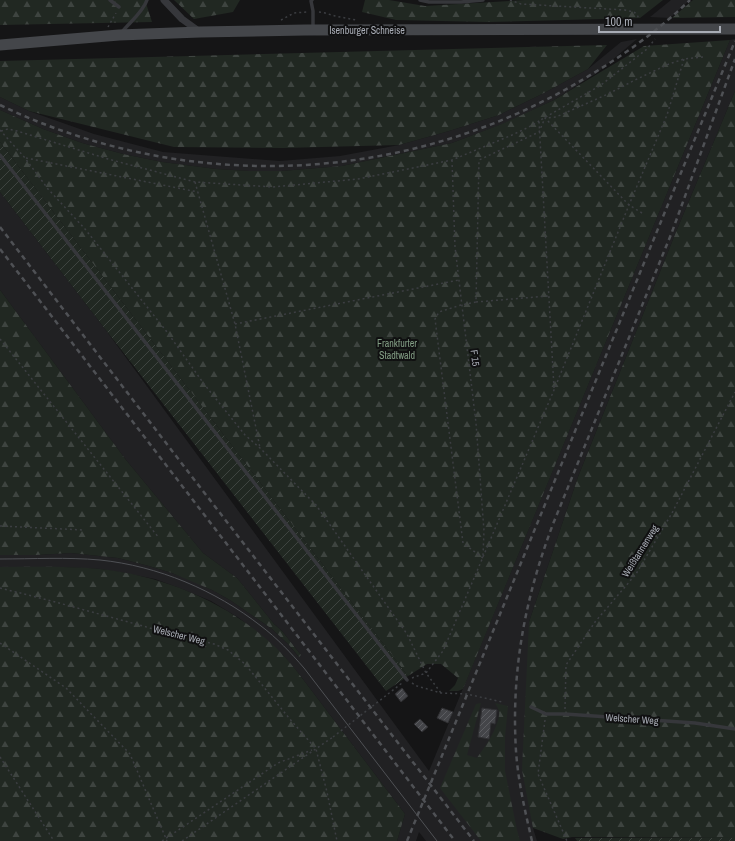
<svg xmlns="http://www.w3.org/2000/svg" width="735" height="841" viewBox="0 0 735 841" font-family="'Archivo Narrow',sans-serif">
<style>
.built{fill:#212123}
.forest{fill:url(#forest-firs)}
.garden{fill:url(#garden-furrows)}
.building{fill:url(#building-hatch);stroke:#2f2f32}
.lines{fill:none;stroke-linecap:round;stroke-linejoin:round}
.path{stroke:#3c3e42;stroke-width:1.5;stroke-dasharray:2 3;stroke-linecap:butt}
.lane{stroke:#36373b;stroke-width:3.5}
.street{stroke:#36373b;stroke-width:7}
.secondary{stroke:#44464a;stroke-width:11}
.tram{stroke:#4f5155;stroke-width:1}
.rail{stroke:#4f5155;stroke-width:2.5;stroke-dasharray:5 4;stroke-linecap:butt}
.path-bridge{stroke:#3c3e42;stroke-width:1.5;stroke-dasharray:2 3;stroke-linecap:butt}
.labels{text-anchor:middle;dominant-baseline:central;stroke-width:4;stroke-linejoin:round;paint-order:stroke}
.street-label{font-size:10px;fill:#a8acb5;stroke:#101011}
.park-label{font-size:10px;fill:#829d84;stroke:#101011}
</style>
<defs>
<pattern id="forest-firs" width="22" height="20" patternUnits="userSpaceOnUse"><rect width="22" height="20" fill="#212822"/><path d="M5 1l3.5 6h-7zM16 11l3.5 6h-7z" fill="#3e4440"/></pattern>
<pattern id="garden-furrows" width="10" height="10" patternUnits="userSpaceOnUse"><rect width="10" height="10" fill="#212822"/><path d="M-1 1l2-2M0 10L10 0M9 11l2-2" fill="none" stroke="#3e4440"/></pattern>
<pattern id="building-hatch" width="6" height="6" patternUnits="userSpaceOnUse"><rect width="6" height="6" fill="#444549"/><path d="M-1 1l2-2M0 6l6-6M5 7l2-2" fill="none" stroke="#5c5d61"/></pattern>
</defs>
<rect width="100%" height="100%" fill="#151516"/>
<path class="built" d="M671,0H690L670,18L650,17Z
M637,39L597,73L554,100L503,124L452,143L342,166L282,171H249L216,169L162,162L123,154L82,143L43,129L0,110V97L29,111L94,134L163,152L280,161L340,156L399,145L449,131L499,115L544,93L588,69L621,42Z
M735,39V91L676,232L578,477L529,622L533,828L537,841H426L419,832L416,841H397L405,814L299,674L283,655L264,638L239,618L211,601L182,589L155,579L125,573L100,569L62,567H0V555H36L71,553L118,558L149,566L172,573L191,580L212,590L230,600L272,629L289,645L298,656L301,655L282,631L274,624L237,578L203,553L126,460L0,290V192L105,329L429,771L730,40Z"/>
<path class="forest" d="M0,0H145L152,22L0,25Z
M174,0H240L233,12L194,19Z
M365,0H389L425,6L525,0H663L640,18L488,22L396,20L362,12Z
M693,0H735V17L672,18Z
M730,40L463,689L458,691H449L455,685L458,678L441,664H427L408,676L0,142V110L43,129L82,143L123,154L162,162L216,169L249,171H282L342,166L452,143L502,124L554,100L644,46Z
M607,45L588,69L544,93L499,115L449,131L399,145L283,148L174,147L29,111L0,97V61Z
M735,91V838L572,837L563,839L533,828L522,770L529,622L578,477L676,232Z
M0,290L126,460L203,553L237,578L274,624L282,631L301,655L299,657L289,645L272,629L230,600L212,590L172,573L149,566L118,558L71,553L36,555H0Z
M0,567C33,567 67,566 100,569C156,575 209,595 254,629C264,637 274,645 283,655C289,661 294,668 299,674L405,814L397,841H0Z
M481,703L467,755L477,758C485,747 498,728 499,715C500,710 497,707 495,703L508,706L505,737V771L517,830L520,841H481L440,788L476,704Z"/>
<path class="garden" d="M0,142L408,676L386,691L105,329L0,192Z
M575,838H735V841H577Z"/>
<path class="building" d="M402,688L408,696L401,702L395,694Z
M442,708L453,712L448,723L437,718Z
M482,708L497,710L495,724L491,723L489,739L478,737Z
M420,719L428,727L422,732L414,724Z"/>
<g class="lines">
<path class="path" d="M510,0L521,4L625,10C633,12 637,11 639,20
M319,12L325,13L335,16L356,20
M281,20L294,13L307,12
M108,27L116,13
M0,130L25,158L48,189L85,229L167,332L204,384L245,435L260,448L316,505L407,634L426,673L441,693
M1,131L8,129L17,131L108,159L195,182L273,187L358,179L452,160L512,135L529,127L539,121
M26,158L198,192
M452,160L455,247L476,423L484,531L483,556
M195,182L235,324L260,448
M642,213L629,205L545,118L556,117L608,94L635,80L669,64L684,59L703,57
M476,302L548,296
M235,324L459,280
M0,339L159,538
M554,388L539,121L601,85L647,49L655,39
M0,526L84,530
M483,558L463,543L435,319L439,312L461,305L476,302L479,160L539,132L545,118
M0,588L48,600L172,634L214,644L228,650L245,664L289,718L316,749L327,792L337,841
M0,643L66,688L130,754L167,841
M412,678L426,673L443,651L554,390L629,205L667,115L684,59
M412,683L417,686L441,693L467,694L502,702
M388,694L402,683
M565,709L566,665L595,622L636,574L672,513L735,392
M545,720L538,774L567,841
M0,757L54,841
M162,841L278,763L312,750
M182,841L333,737"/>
<path class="lane" d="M110,0L119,7
M312,0L311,1L313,11V29
M420,0L429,2H461L483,0
M122,32C130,22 143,12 147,0
M0,155L407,680
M531,707L546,714H565L695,723L735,729"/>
<path class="street" d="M164,0L182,19L200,32"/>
<path class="secondary" d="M0,45L119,35L200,32L305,30L735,29"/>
<path class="tram" d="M0,559C33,559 67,557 100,560C158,566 215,590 261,626C277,638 291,653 304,668L437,841"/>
<path class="rail" d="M0,105C190,196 413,185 592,74C627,53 661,28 690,0
M0,227L196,482L474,841
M0,249L455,841
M407,841L735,41
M532,841C525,811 518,781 516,751C511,671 525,598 553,524L672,232L735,59"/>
<path class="path-bridge" d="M333,737L388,694"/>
</g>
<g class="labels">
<g class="street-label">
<text x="367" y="30">Isenburger Schneise</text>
<text transform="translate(475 358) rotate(83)">F 15</text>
<text transform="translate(640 551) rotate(-58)">Weißtannenweg</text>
<text transform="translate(179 635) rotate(14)">Welscher Weg</text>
<text transform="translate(632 719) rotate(4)">Welscher Weg</text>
</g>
<g class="park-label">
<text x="397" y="343">Frankfurter<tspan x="397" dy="12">Stadtwald</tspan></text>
</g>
</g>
<path d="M599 26v6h121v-6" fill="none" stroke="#a8acb5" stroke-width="2"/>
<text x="605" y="26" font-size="12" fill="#a8acb5" stroke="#101011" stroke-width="3" paint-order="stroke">100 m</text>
</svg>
